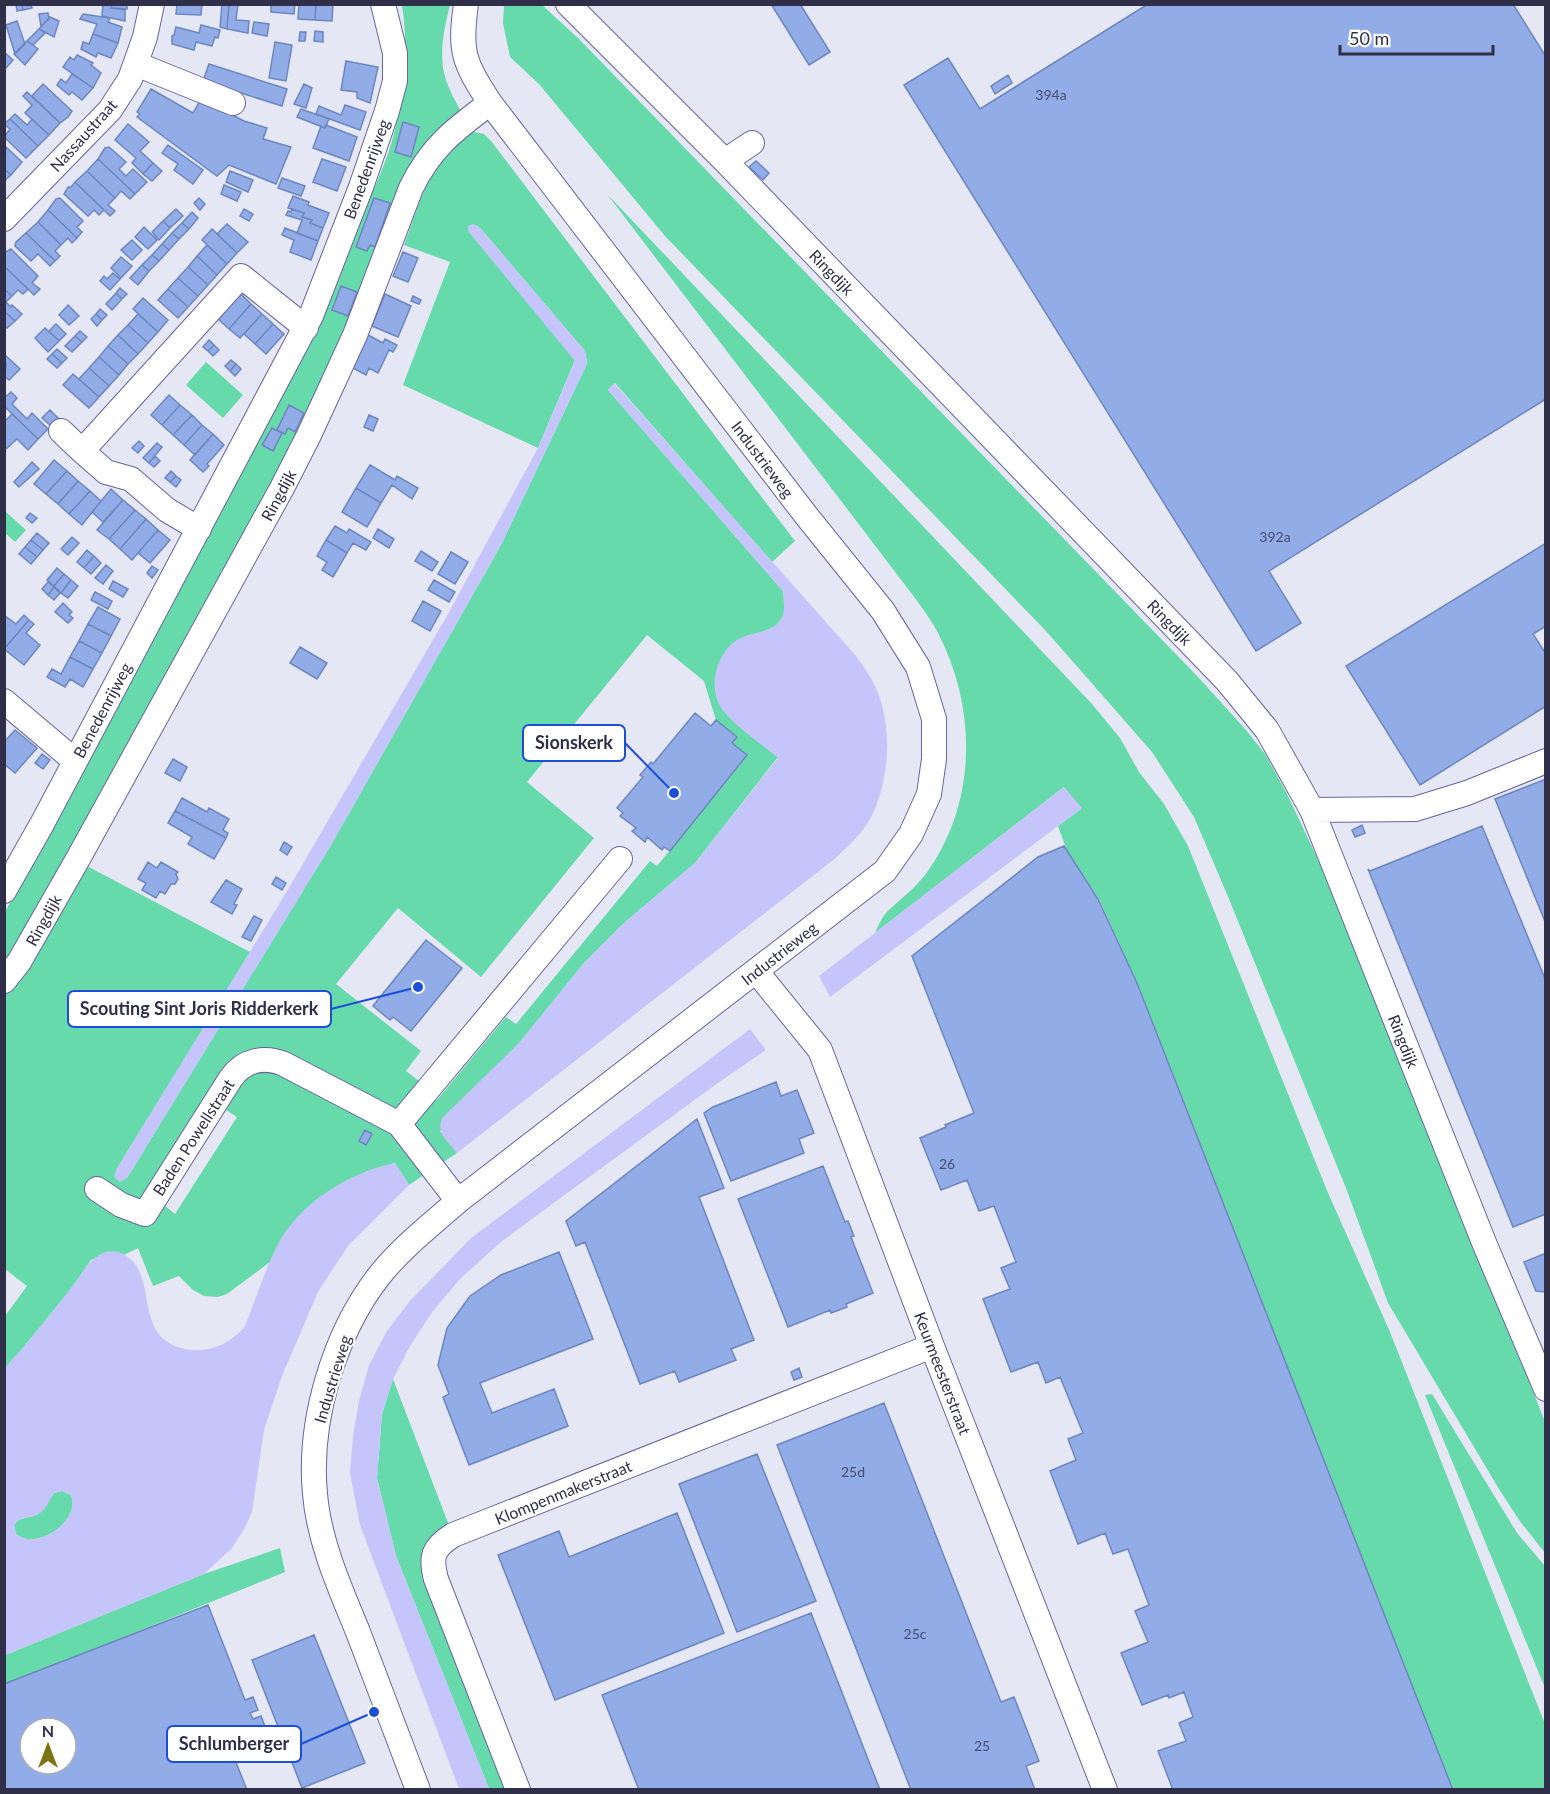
<svg xmlns="http://www.w3.org/2000/svg" width="1550" height="1794" viewBox="0 0 1550 1794" font-family="Lato,sans-serif">
<style>
.green{fill:#67daac;fill-rule:evenodd}
.water{fill:#c5c5fc;fill-rule:evenodd}
.building{fill:#91ace7;stroke:#6c86be;stroke-width:1.5;fill-rule:evenodd}
.lines{fill:none;stroke-linecap:round;stroke-linejoin:round}
.minor-casing{stroke:#67649f;stroke-width:26}
.minor{stroke:#fff;stroke-width:24}
.labels{text-anchor:middle;dominant-baseline:central;stroke-width:4.5;stroke-linejoin:round;paint-order:stroke}
.number-label{font-size:14px;fill:#484e70}
.street-label{font-size:16px;fill:#302f49;stroke:#fff}
.leader{fill:none;stroke:#1d4ed8;stroke-width:2}
.callout-dot{fill:#1d4ed8;stroke:#fff;stroke-width:2}
.callout{fill:#fff;stroke:#1d4ed8;stroke-width:2}
.callout-label{font-size:18px;text-anchor:middle;font-weight:bold;fill:#302f49}
</style>
<rect width="100%" height="100%" fill="#e6e7f4"/>
<path class="green" d="M402,5H450C444,28 438,56 446,80C450,92 457,104 463,115L436,135L320,391L256,516L5,972V912L359,223C370,196 384,169 392,141C404,98 409,49 402,5Z
M504,5H542L579,39L1199,678L1246,730L1265,754L1287,794L1356,940L1545,1422V1553L1519,1520L1499,1489L1388,1303L1346,1188L1229,899L1194,817L1152,752L1046,631L665,236L539,84L510,57L503,23Z
M473,132L484,134L491,141L795,541L772,562L615,383L608,390L783,591L785,613L777,625L741,728L778,757L695,863L623,924L584,963L520,1042L440,1131L457,1153L409,1185L395,1163L367,1171L318,1199L277,1247L270,1262L227,1294L218,1297L204,1296L193,1290L179,1276L153,1286L138,1248L124,1255L112,1252L91,1260L71,1289L5,1370V1316L27,1286L5,1269V991L85,865L250,952L116,1170L127,1178L331,845L501,545L584,370L587,363L585,351L481,229L477,226L470,225L468,228L469,232L575,360L538,448L403,385L450,262L404,245C415,217 423,184 442,160C450,149 462,140 473,132ZM647,635L704,681L716,720L736,737L732,743L747,756L657,866L650,861L516,1024L506,1017L437,1100L424,1085L406,1071L421,1051L336,984L398,908L481,977L594,838L527,782ZM226,1110L237,1117L175,1214L165,1206Z
M607,194L1092,704L1120,738L1139,772L1164,804L1188,846L1328,1193L1390,1332L1545,1724V1789H1452L1140,989L1099,899L1067,851L1058,826L1081,809L1064,787L875,933C878,926 881,919 886,913C900,899 917,887 928,871C977,801 977,708 938,633C932,621 923,609 915,598Z
M206,362L243,395L223,418L186,385Z
M5,511L26,530L15,542L5,533Z
M393,1379L450,1528L430,1539L425,1551L510,1789H489L396,1556L377,1478L382,1414Z
M1432,1394L1517,1533L1545,1566V1688L1425,1395Z
M62,1491L71,1495C82,1520 36,1552 16,1534L14,1525C20,1516 27,1519 35,1515C44,1510 49,1501 54,1493Z
M280,1548L285,1572L5,1685V1655L204,1574Z"/>
<path class="water" d="M473,224L481,229L585,351L587,363L584,370L501,545L331,845L127,1178L120,1182L114,1177L116,1170L286,893L448,614L538,448L575,361L469,232L468,227Z
M614,383L856,656C863,666 871,676 876,688C893,727 890,781 870,819C862,834 849,845 837,857L457,1153C448,1142 436,1133 442,1118L520,1042L584,963L623,924L695,863L778,758C760,742 736,728 722,709C708,689 715,657 734,642C745,633 764,634 776,625C787,617 784,603 783,591L608,390Z
M1064,787L1082,808L830,997L819,976Z
M750,1029L766,1050L715,1085L502,1241L461,1278L433,1311L410,1346L393,1379L382,1414L377,1478L396,1556L489,1789H459L360,1525L350,1473L353,1436L359,1401L369,1365L387,1331L409,1302L471,1238Z
M395,1163L409,1185L348,1246L318,1292L282,1376L264,1430L252,1512L244,1529L232,1548L204,1574L5,1655C4,1579 4,1503 4,1428C4,1417 2,1377 5,1369C9,1362 17,1354 23,1348C40,1327 58,1306 74,1284C85,1269 99,1243 123,1254C162,1273 128,1342 191,1350C213,1352 229,1343 244,1328C255,1302 264,1272 277,1246C299,1203 348,1173 395,1163ZM62,1491L71,1495C82,1520 36,1552 16,1534L14,1525C21,1514 31,1520 40,1513C47,1508 49,1500 54,1493Z"/>
<path class="building" d="M16,4H22L23,10L17,11Z
M22,4H31L32,8L23,10Z
M103,4H112L111,8L125,10V21L102,16Z
M112,4H127V9L111,8Z
M177,4H202L201,15L176,14Z
M222,4H229L227,29L220,27Z
M229,4H238L236,20L249,21L248,33L227,29Z
M271,4H295L294,14L271,12Z
M299,4H316L315,20L298,19Z
M316,4H333L332,21L315,20Z
M771,4H800L830,52L809,65Z
M1148,4H1513L1546,57V399L1269,571L1301,623L1256,651L904,85L948,58L980,109Z
M48,13L49,19L41,26L39,14Z
M83,14L110,18L108,22L122,27L118,43L93,34L97,24L80,19Z
M50,17L59,21L54,37L39,29Z
M17,21L25,44L15,54L6,25Z
M254,22L269,24L267,36L252,33Z
M201,25L220,30L218,38L215,37L212,46L196,42L194,50L172,44V36L174,35L176,27L199,33Z
M39,29L45,33L33,45L27,41Z
M315,31L323,32V42L314,41Z
M300,32H306L305,41H299Z
M93,34L118,43L111,58L98,53L96,57L81,49L83,42L89,44Z
M27,41L38,49L25,65L14,54Z
M275,42L292,45L286,81L269,78Z
M4,52L13,60L6,68L4,66Z
M77,55L93,63L91,65L101,73L93,88L63,67L70,57L74,60Z
M346,61L378,67L370,103L357,98V92L341,90Z
M209,64L287,89L282,106L203,81Z
M72,74L93,88L82,100L72,92L69,95L57,85L61,79L66,83Z
M1008,75L1012,83L995,94L991,86Z
M43,84L72,111L68,117L60,123L32,96Z
M304,84L312,88L306,108L294,104Z
M151,89L193,113L201,99L244,121L267,128L263,139L291,147L276,184L229,165L217,176L137,117L140,114L137,112Z
M27,92L60,123L49,135L25,113L32,105L23,96Z
M345,105L366,112L360,130L316,114L319,106L341,115Z
M301,109L329,119L325,128L297,117Z
M15,114L27,125L32,119L49,135L38,146L10,119Z
M10,119L38,146L26,158L4,137L10,129L4,124Z
M403,122L419,127L411,157L395,152Z
M128,124L149,142L140,151L153,163L143,174L132,163L136,158L115,140Z
M326,125L357,137L349,161L313,148L321,126L325,128Z
M168,145L203,170L193,184L174,170L178,164L162,153Z
M6,147L22,162L11,175L4,169Z
M109,147L126,162L119,169L126,176L133,169L147,182L135,194L98,159L105,148Z
M98,159L135,194L130,199L121,191L115,198L87,171Z
M322,159L346,167L337,191L313,182Z
M756,161L769,173L763,180L749,167Z
M153,163L162,171L152,181L143,174Z
M4,169L11,175L4,181Z
M87,171L115,198L108,205L115,211L110,216L75,182Z
M230,171L253,180L248,192L226,182Z
M282,178L305,186L301,196L278,188Z
M75,182L104,210L99,215L94,210L88,216L64,194L68,187H71Z
M224,185L241,192L237,201L221,194Z
M293,196L309,202L308,205L329,213L323,228L310,223L312,220L302,217L304,213L288,208Z
M60,198L83,221L77,227L82,232L77,238L48,210L56,199Z
M199,198L205,204L200,210L194,203Z
M374,198L390,203L375,247L370,245L367,251L356,247Z
M176,209L183,216L170,228L163,221Z
M244,209L253,214L249,221L240,216Z
M292,209L304,213L302,217L312,220L310,223L323,228L318,241L297,233L302,220L286,215L288,211L291,212Z
M48,210L77,238L72,243L68,238L61,245L38,222Z
M192,212L198,218L189,229L182,223Z
M163,221L170,228L159,240L152,232Z
M38,222L61,245L55,251L60,256L55,261L26,233Z
M182,223L189,229L179,239L172,233Z
M227,224L248,242L237,253L217,234Z
M144,227L157,240L148,249L135,237Z
M285,228L318,241L311,260L290,252L294,240L282,235Z
M212,229L237,253L227,264L202,240Z
M26,233L55,261L50,266L38,254L31,261L15,246L16,242Z
M172,233L179,239L169,250L162,244Z
M132,240L142,250L132,260L121,250Z
M162,244L169,250L159,261L152,255Z
M207,245L227,264L217,275L197,256Z
M11,249L38,276L32,283L40,289L34,295L4,266V253Z
M403,252L418,258L408,282L393,276Z
M152,255L159,261L149,271L142,265Z
M197,256L217,275L208,285L188,267Z
M121,257L132,266L121,278L111,268Z
M142,265L149,271L138,285L130,278Z
M4,266L28,289L23,294L18,290L12,296L4,289Z
M188,267L208,285L198,296L178,278Z
M113,273L120,279L110,290L100,281L104,276L107,279Z
M178,278L198,296L188,307L168,289Z
M341,286L357,292L348,316L332,310Z
M120,288L127,294L122,299L116,293Z
M4,289L12,296L6,302L11,307L12,305L22,314L15,321L4,311Z
M168,289L188,307L178,318L158,300Z
M116,293L122,299L112,310L106,304Z
M240,293L251,304L229,329L217,318Z
M385,294L411,306L398,337L372,326Z
M413,296L421,300L419,304L411,301Z
M143,298L168,320L158,332L133,309Z
M251,304L262,314L240,338L229,329Z
M68,305L79,316L69,325L59,315Z
M100,309L107,315L102,320L96,314Z
M4,311L15,321L7,328L4,326Z
M96,314L102,320L97,326L91,319Z
M138,314L158,332L148,343L128,325Z
M262,314L273,324L255,344L244,334Z
M56,324L66,334L59,341L49,331Z
M273,324L284,334L266,354L255,344Z
M128,325L148,343L138,354L118,335Z
M45,328L59,341L48,352L35,338Z
M80,331L87,337L82,342L75,336Z
M118,335L138,354L128,364L108,346Z
M368,335L383,343L385,339L397,345L393,352L389,350L378,373L369,368L366,375L353,368Z
M75,336L82,342L72,352L65,346Z
M209,340L214,345L208,351L203,347Z
M214,345L219,350L213,356L208,351Z
M108,346L128,364L119,375L99,357Z
M57,349L67,358L62,363L52,354Z
M4,354L20,369L9,380L4,376L6,366Z
M52,354L62,363L57,368L47,359Z
M99,357L119,375L109,386L89,368Z
M231,360L236,364L230,371L225,366Z
M236,364L241,369L235,376L230,371Z
M89,368L109,386L99,397L79,379Z
M73,374L99,397L89,408L63,385Z
M11,392L17,398L12,404L27,419L32,413L48,429L38,439L4,406V398Z
M169,395L180,405L162,425L151,415Z
M180,405L192,415L173,435L162,425Z
M289,405L304,413L295,432L288,428L285,434L277,430Z
M50,410L59,419L51,426L42,418Z
M12,414L38,439L28,450L17,439L6,449L4,447V422Z
M192,415L202,425L184,445L173,435Z
M369,415L378,419L373,431L364,427Z
M202,425L213,434L195,455L184,445Z
M272,428L282,433L273,451L262,445Z
M213,434L224,445L207,464L209,466L203,472L190,460Z
M139,441L144,446L138,453L132,448Z
M157,443L162,447L149,463L143,458Z
M155,456L160,461L154,467L149,463Z
M54,460L67,471L46,494L34,484Z
M32,462L39,469L19,487L14,482Z
M370,465L395,480L397,476L418,488L412,499L392,485L381,503L356,488Z
M67,471L78,481L58,504L46,494Z
M171,471L176,476L170,482L165,478Z
M176,476L181,480L176,487L170,482Z
M78,481L90,491L69,514L58,504Z
M356,488L381,503L367,527L342,512Z
M111,489L123,500L103,522L92,512Z
M90,491L101,501L82,525L69,514Z
M123,500L135,510L109,539L97,530Z
M135,510L146,519L120,549L109,539Z
M30,513L37,518L32,523L26,518Z
M146,519L158,530L132,560L120,549Z
M335,526L347,533L349,529L371,542L366,550L353,543L347,553L326,540Z
M378,529L394,539L389,548L373,538Z
M158,530L170,540L150,563L138,553Z
M37,533L49,543L43,550L31,540Z
M72,537L79,543L68,555L61,549Z
M31,540L43,550L37,557L25,547Z
M326,540L347,553L333,577L322,570L327,562L317,556Z
M1546,543V626L1533,634L1546,654V706L1420,785L1346,666Z
M25,547L37,557L31,564L19,554Z
M87,550L94,556L84,568L77,562Z
M421,551L438,562L432,571L415,561Z
M451,552L468,562L455,584L438,574Z
M94,556L101,563L91,574L84,568Z
M106,565L113,571L103,584L95,578Z
M152,566L158,570L152,578L147,573Z
M57,568L64,574L54,586L47,580Z
M64,574L71,580L61,593L54,586Z
M71,580L78,586L68,598L61,593Z
M434,580L455,592L449,602L428,590Z
M113,581L128,589L123,597L109,589Z
M48,582L54,587L48,595L42,589Z
M54,587L60,593L54,600L48,595Z
M95,592L112,601L108,609L91,600Z
M423,601L441,611L430,631L412,621Z
M63,603L72,612L69,615L73,618L68,623L55,612Z
M98,607L120,619L111,636L88,624Z
M4,615L16,624L24,615L29,620L4,649Z
M29,620L34,624L26,633L40,645L24,665L4,649Z
M88,624L111,636L102,653L79,641Z
M79,641L102,653L93,669L70,657Z
M300,647L327,663L317,679L290,663Z
M70,657L93,669L83,687L70,679L65,687L47,677L52,669L61,674Z
M695,713L711,726L716,720L737,737L732,743L747,755L670,851L664,847L662,850L647,837L645,842L632,831L636,828L620,816L623,813L617,808L643,777L640,775L651,762L653,764Z
M15,730L37,748L15,773L4,764V742Z
M42,754L50,760L43,769L35,763Z
M173,759L187,767L180,781L165,773Z
M1546,779V924L1495,799Z
M182,798L207,812L209,808L229,819L223,830L228,833L226,838L175,811Z
M175,811L226,838L214,859L188,844L192,837L168,823Z
M1362,825L1365,833L1355,837L1352,830Z
M1482,826L1546,981V1214L1513,1227L1368,869L1370,871Z
M284,842L292,847L287,855L280,850Z
M1064,846L1098,899L1137,983L1453,1790H1173L1158,1751L1186,1741L1179,1723L1193,1717L1184,1692L1169,1698L1168,1695L1142,1705L1121,1653L1148,1642L1135,1611L1149,1605L1128,1549L1113,1554L1105,1533L1078,1544L1050,1471L1076,1460L1068,1439L1083,1433L1060,1377L1046,1383L1038,1362L1011,1372L983,1299L1010,1289L1001,1268L1016,1262L994,1206L979,1211L967,1180L941,1190L920,1138L946,1127L945,1125L974,1113L912,956L1038,857Z
M148,862L157,868L161,862L178,872L176,874L178,879L175,884H171L165,894L160,891L156,898L142,890L146,883L138,879Z
M276,877L286,883L282,890L272,884Z
M226,880L242,889L234,904L237,905L232,914L211,902Z
M254,916L262,920L251,941L242,937Z
M426,940L462,968L411,1031L393,1017L390,1020L373,1006Z
M776,1082L781,1096L797,1090L814,1133L799,1139L804,1153L731,1181L704,1113L713,1107Z
M697,1119L724,1188L699,1197L754,1340L731,1349L736,1360L679,1382L675,1371L640,1384L585,1242L576,1246L566,1221Z
M365,1130L372,1134L366,1145L359,1141Z
M823,1166L845,1222L848,1221L854,1236L851,1237L873,1293L846,1304L847,1307L831,1313L830,1310L788,1327L738,1199Z
M559,1252L593,1339L480,1383L492,1413L554,1389L568,1426L469,1465L443,1397L449,1394L438,1365L447,1328L470,1296L501,1275Z
M1546,1253V1292L1536,1291L1524,1262Z
M799,1368L802,1377L794,1380L791,1372Z
M884,1403L1001,1702L1014,1697L1039,1761L1026,1766L1035,1790H911L777,1445Z
M757,1454L816,1601L737,1632L679,1484Z
M677,1513L724,1633L555,1700L498,1555L559,1531L569,1557Z
M208,1605L245,1700L253,1697L258,1710L250,1713L253,1719L261,1716L272,1745L235,1760L247,1790H4V1684ZM30,1728H66V1764H30Z
M811,1613L880,1790H639L602,1695Z
M314,1635L365,1763L302,1788L252,1660Z"/>
<g class="lines">
<defs>
<path id="minor" d="M568,4L725,161L1227,681L1267,730L1312,810L1485,1245L1546,1389
M136,64L233,103
M725,161L752,143
M4,219L110,110L130,79L145,37L152,4
M61,431L82,451
M199,529L167,510L131,479L106,472L82,451L241,276L306,328
M4,701L75,761
M1312,810L1415,809L1467,793L1546,761
M4,891L42,824L311,316L361,187L387,111L395,81V53L383,4
M756,971L820,1050L932,1346L1105,1790
M4,981L19,962L79,857L282,488L309,435L355,335L411,188C431,147 454,130 490,103
M97,1189L121,1205L145,1214L231,1078C244,1060 264,1056 284,1064L399,1124
M458,1201L399,1124L620,859
M418,1790C398,1737 378,1685 358,1632C340,1588 319,1542 315,1494C308,1421 334,1334 379,1276C402,1247 431,1225 458,1201L885,871L911,834L929,794L934,759V719L918,667L883,611L805,514L490,103C464,62 459,53 466,4
M518,1790L436,1579C430,1556 433,1548 453,1535L932,1346"/>
</defs>
<use href="#minor" class="minor-casing"/>
<use href="#minor" class="minor"/>
</g>
<g class="labels">
<g class="number-label">
<text x="1051" y="94">394a</text>
<text x="1275" y="536">392a</text>
<text x="947" y="1163">26</text>
<text x="853" y="1471">25d</text>
<text x="915" y="1633">25c</text>
<text x="982" y="1745">25</text>
</g>
<g class="street-label">
<text transform="translate(83 135) rotate(-48)">Nassaustraat</text>
<text transform="translate(366 169) rotate(-70)">Benedenrijweg</text>
<text transform="translate(832 272) rotate(46)">Ringdijk</text>
<text transform="translate(763 459) rotate(53)">Industrieweg</text>
<text transform="translate(278 495) rotate(-62)">Ringdijk</text>
<text transform="translate(1170 622) rotate(46)">Ringdijk</text>
<text transform="translate(102 710) rotate(-62)">Benedenrijweg</text>
<text transform="translate(43 920) rotate(-61)">Ringdijk</text>
<text transform="translate(779 953) rotate(-38)">Industrieweg</text>
<text transform="translate(1404 1041) rotate(68)">Ringdijk</text>
<text transform="translate(193 1137) rotate(-57)">Baden Powellstraat</text>
<text transform="translate(943 1373) rotate(69)">Keurmeesterstraat</text>
<text transform="translate(332 1379) rotate(-73)">Industrieweg</text>
<text transform="translate(563 1492) rotate(-22)">Klompenmakerstraat</text>
</g>
</g>
<path class="leader" d="M674 793L625 743M418 987L331 1009M374 1712L301 1744"/>
<g class="callout-dot">
<circle cx="674" cy="793" r="6"/>
<circle cx="418" cy="987" r="6"/>
<circle cx="374" cy="1712" r="6"/>
</g>
<g class="callout">
<rect x="523" y="725" width="102" height="36" rx="6"/>
<rect x="68" y="991" width="263" height="36" rx="6"/>
<rect x="167" y="1726" width="134" height="36" rx="6"/>
</g>
<g class="callout-label">
<text x="574" y="749">Sionskerk</text>
<text x="199" y="1015">Scouting Sint Joris Ridderkerk</text>
<text x="234" y="1750">Schlumberger</text>
</g>
<rect width="1550" height="1794" fill="none" stroke="#302f49" stroke-width="12"/>
<g transform="translate(48 1746)"><circle r="28" fill="#ffffff" stroke="#acacb6" stroke-width="1.5"/>
<path d="M0-4.5L10 22L0 15L-10 22Z" fill="#7a7316"/>
<text y="-9" font-size="16" font-weight="bold" text-anchor="middle" fill="#302f49">N</text>
</g>
<path d="M1340 45v9h153v-9" fill="none" stroke="#302f49" stroke-width="3"/>
<text x="1349" y="45" font-size="18" fill="#302f49" stroke="#ffffff" stroke-width="4.5" paint-order="stroke">50 m</text>
</svg>
